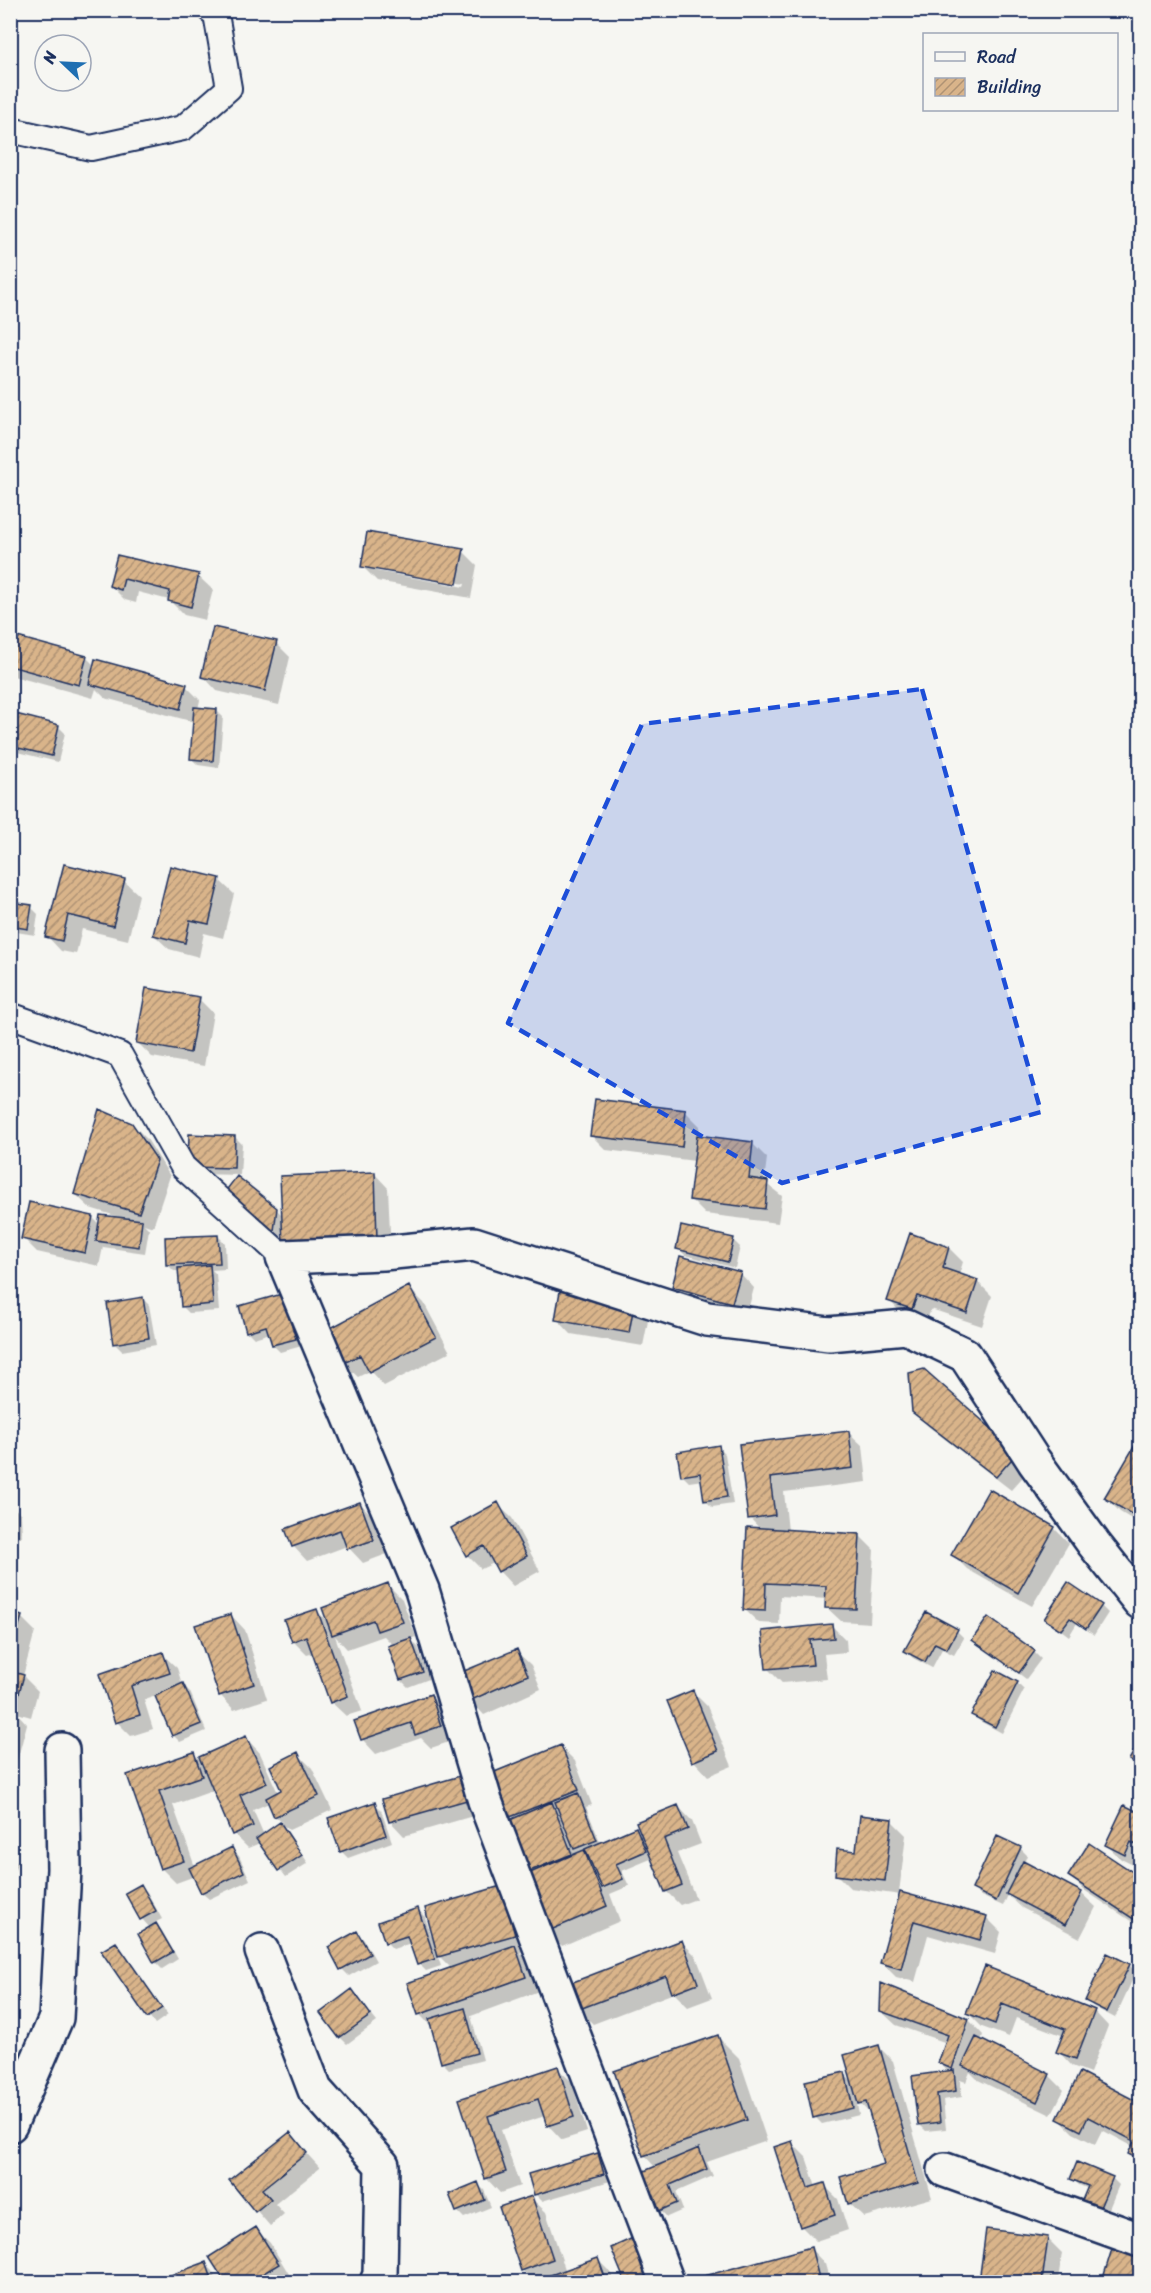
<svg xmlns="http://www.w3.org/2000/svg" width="1151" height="2293" viewBox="0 0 1151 2293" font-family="Sriracha,sans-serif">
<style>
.shadow{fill:#0003;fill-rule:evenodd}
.building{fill:url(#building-hatch);stroke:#1b2f5e;stroke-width:1.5}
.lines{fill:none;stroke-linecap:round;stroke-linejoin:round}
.service-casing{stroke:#1b2f5e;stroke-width:28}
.minor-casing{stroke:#1b2f5e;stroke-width:38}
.service{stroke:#f6f6f2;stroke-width:24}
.minor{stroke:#f6f6f2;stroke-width:33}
.marked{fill:#1d4ed8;fill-opacity:0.2;stroke:#1d4ed8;stroke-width:4.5;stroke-dasharray:12 8;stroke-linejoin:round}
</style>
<defs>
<pattern id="building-hatch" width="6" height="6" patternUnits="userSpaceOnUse" patternTransform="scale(1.5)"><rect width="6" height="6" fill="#d9b48a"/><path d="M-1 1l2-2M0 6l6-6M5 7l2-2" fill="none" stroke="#af9374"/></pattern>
</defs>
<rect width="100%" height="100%" fill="#f6f6f2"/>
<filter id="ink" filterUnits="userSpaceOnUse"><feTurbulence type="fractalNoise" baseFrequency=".0167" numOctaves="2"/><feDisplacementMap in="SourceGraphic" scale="12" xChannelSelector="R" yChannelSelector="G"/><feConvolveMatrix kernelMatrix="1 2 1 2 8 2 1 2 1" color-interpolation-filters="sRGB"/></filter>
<g filter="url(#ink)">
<path class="shadow" d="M463,551L477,565L471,598L377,581L362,566ZM376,568L465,584L464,587L376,571Z
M118,556L198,576L213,590L205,620L184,615L169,600L138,592L136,603L125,600L111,586Z
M10,636L86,657L95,666L186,686L200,700L198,709L216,710L223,717L219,768L198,765L191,758L194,722L105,698L96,689L93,698L13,676L10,673Z
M276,643L290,657L279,705L217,691L203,676Z
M13,715L58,726L65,733L58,762L13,751L10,748V726Z
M65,866L124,881L139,895L128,940L82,929L76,954L61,951L47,936Z
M219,880L234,894L223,938L204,933L199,957L169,949L154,935Z
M10,903L31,907L38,914L35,935L10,931Z
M199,999L213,1013L204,1066L152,1057L138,1043Z
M685,1111L700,1126L698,1137L753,1144L767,1158L764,1182L782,1196L778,1223L705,1214L690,1199L695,1161L606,1150L591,1135Z
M132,1124L147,1139L170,1176L153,1227L144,1224L149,1229L145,1253L103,1247L99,1266L37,1252L23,1238L92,1217L100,1225L118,1219L119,1217L90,1208L75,1194Z
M235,1137L242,1144L240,1175L197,1174L190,1167Z
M374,1173L388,1188L391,1253L284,1227H282L280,1243L230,1204L276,1209L283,1216Z
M218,1236L225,1243L226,1269L212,1270L216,1274L219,1311L189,1313L182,1306L180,1271H174L167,1264Z
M733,1240L740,1247L735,1268L685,1255L678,1248Z
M949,1248L963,1262L959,1275L978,1282L992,1296L982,1326L931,1309L926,1323L903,1315L889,1300Z
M740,1273L754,1288L746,1317L688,1301L673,1286Z
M409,1288L424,1303L450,1352L384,1386L370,1371L358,1377L343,1363Z
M142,1298L149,1305L156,1345L122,1351L115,1344Z
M289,1302L302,1346L280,1352L273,1345L270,1333L254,1338L247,1331Z
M633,1306L648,1321L643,1346L571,1334L557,1319Z
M911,1374L1031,1468L1011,1490L928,1426L914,1411Z
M848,1432L863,1446L867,1482L784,1492L788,1531L860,1536L874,1550L870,1623L841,1621L826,1607L827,1599L780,1596L779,1624L759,1623L744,1609L761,1530L750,1518L741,1445Z
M718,1447L725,1454L733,1504L712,1507L705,1500L703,1480L689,1482L682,1475Z
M1135,1447L1140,1450V1524L1120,1512L1106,1498Z
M989,1491L1054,1528L1069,1543L1032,1606L967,1569L953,1555Z
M360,1503L374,1518L387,1554L363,1563L347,1546L307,1561L293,1546Z
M10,1504L21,1514L22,1537L10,1538Z
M497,1504L512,1518L540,1571L513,1586L499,1571L494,1563L481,1569L467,1555Z
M10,1574L16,1579L17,1600H10Z
M388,1585L402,1599L416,1637L410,1639L418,1647L429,1679L408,1687L401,1680L394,1646L384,1636L347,1649L335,1636L362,1711L346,1716L331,1702L314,1653L307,1655L293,1641L316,1610L329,1623Z
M1101,1606L1108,1613L1094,1635L1077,1623L1069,1636L1045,1618Z
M10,1614L21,1617L35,1631L23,1676L38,1691L31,1717L17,1713L27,1724L11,1783Z
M231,1615L245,1630L267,1699L234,1710L220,1695Z
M832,1626L846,1640L847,1652L824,1654L827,1679L782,1683L767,1668L764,1632Z
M957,1631L964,1638L954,1655L942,1649L932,1668L913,1658L906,1651Z
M974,1639L1034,1652L1041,1659L1026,1679Z
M516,1651L531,1665L541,1689L484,1715L470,1700Z
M162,1654L177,1668L182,1684L190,1692L206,1731L180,1742L173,1735L156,1696L144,1700L153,1729L131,1736L117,1722L101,1675Z
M1017,1683L1024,1690L1002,1733L980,1721L973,1714Z
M692,1691L707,1706L732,1766L708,1776L694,1761L668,1702Z
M430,1696L445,1710L455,1740L431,1748L421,1738L376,1754L362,1739Z
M246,1738L260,1753L278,1793L283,1791L298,1754L312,1768L332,1810L289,1830L283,1825L308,1863L286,1877L260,1843L248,1848L234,1834L215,1790L173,1805L195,1867L232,1849L239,1856L250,1880L209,1899L202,1893L195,1876L176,1883L161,1868L129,1776L193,1753L199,1759ZM269,1803L275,1816L282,1822L264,1835L253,1810Z
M561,1747L575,1761L592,1805L586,1807L601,1844L635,1829L645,1838L678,1806L692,1821L701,1844L677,1853L696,1899L680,1905L666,1891L653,1858L622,1871L629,1886L610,1894L620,1921L562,1946L548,1931L525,1877L514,1819L494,1774Z
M460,1778L474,1792L480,1814L404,1836L390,1821Z
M10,1801L15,1805L10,1819Z
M374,1803L381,1810L392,1842L348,1858L341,1851Z
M1125,1807L1140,1815L1139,1868L1121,1859L1107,1845Z
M891,1820L906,1835L899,1893L987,1918L1001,1932L995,1954L928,1935L915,1982L896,1977L882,1963L901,1895L850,1888L836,1874Z
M998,1838L1020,1848L1027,1855L1024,1863L1081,1893L1096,1907L1080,1938L1022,1908L1008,1895L1003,1906L981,1896L974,1889Z
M1089,1845L1140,1879V1927L1084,1890L1070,1876Z
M10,1856L17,1863L10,1885Z
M140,1885L147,1892L162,1919L154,1923L162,1931L178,1959L162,1969L155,1962L150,1928L142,1919L127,1893Z
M501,1888L528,1949L520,1952L529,1961L539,1991L471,2016L483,2060L449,2069L442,2062L433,2028L419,2014L452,1969L437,1954L441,1966L426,1971L419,1964L411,1943L393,1949L386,1942L418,1910L425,1917L431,1936Z
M10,1916L14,1920L10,1926Z
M357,1933L364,1940L376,1961L349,1976L342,1969L330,1948Z
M682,1942L696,1956L712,1998L688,2007L674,1993L593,2024L578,2009Z
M116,1943L168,2015L155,2024L103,1952Z
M1129,1965L1136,1972L1115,2018L1094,2007L1087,2001Z
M986,1968L1094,2011L1108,2026L1090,2073L1072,2066L1058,2051L1064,2036L1016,2018L1009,2037L982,2027L968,2013Z
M882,1985L969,2020L983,2035L981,2041L1049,2075L1064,2090L1051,2115L978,2080L970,2072L966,2082L960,2080L962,2097L943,2100L946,2129L926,2131L919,2124L949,2073L940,2063L947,2043L896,2025L881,2011Z
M352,1991L377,2022L347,2044L340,2037Z
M718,2037L739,2058L767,2141L707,2162L713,2176L676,2192L683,2210L667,2217L660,2210L656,2168L644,2155Z
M879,2047L893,2061L932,2198L864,2217L849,2203L885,2165L871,2115L856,2099L859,2115L822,2124L815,2117L844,2073L854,2083Z
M557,2068L572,2082L587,2132L562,2140L548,2125L545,2116L501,2130L520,2186L500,2193L486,2178L461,2100Z
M1081,2074L1140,2105V2164L1130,2153L1134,2147L1102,2130L1095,2144L1073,2133L1059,2119Z
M289,2134L320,2168L275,2204L284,2214L270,2226L231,2181Z
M792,2143L806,2157L816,2187L824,2185L838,2199L848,2230L816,2241L801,2226Z
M598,2155L605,2162L610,2181L542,2201L535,2194Z
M1072,2178H1112L1119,2185L1105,2218L1089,2189L1079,2185Z
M477,2184L484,2190L491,2207L464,2218L457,2211Z
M531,2198L546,2212L566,2272L598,2260L612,2274L615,2282H534L522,2270Z
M256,2229L270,2243L292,2279L286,2282H227L211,2257Z
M988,2231L1048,2239L1062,2253L1058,2280L1077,2282H981Z
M811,2249L825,2264L830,2282H699V2279Z
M1113,2251L1140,2260V2282H1116L1106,2275Z
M206,2264L213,2271L217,2282H162L161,2280Z"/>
<path class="building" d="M367,532L464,549L457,584L361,567Z
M117,555L199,574L191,607L168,601L170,591L124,579L121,590L109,586Z
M213,627L277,641L265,691L201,677Z
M10,635L87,656L79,685L10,666Z
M95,659L187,684L180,709L89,684Z
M194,707L217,709L213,761L190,759Z
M12,713L59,725L52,756L10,746Z
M64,864L125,879L113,926L68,915L62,941L45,937Z
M170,866L220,878L209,924L190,920L185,943L153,935Z
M10,902L32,905L28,929L10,926Z
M146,988L200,997L190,1053L136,1043Z
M595,1099L686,1110L682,1147L590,1136Z
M99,1109L132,1123L157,1160L139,1213L74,1194Z
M189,1134L235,1136L234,1168L188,1167Z
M697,1135L753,1142L749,1178L768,1181L765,1209L689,1200Z
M375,1172L377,1240L283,1244L280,1176Z
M237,1176L277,1208L273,1238L221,1197Z
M29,1202L93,1216L85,1253L21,1239Z
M100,1215L142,1220L139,1247L96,1241Z
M681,1226L734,1238L728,1262L676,1249Z
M910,1233L949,1247L943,1268L978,1280L967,1313L917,1296L912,1309L887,1301Z
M218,1235L220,1263L166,1265L165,1237Z
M680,1256L741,1272L732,1303L672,1287Z
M210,1265L213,1304L181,1307L178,1268Z
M409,1286L436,1337L369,1372L360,1355L342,1364L325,1331Z
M560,1291L634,1305L629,1333L555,1320Z
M282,1294L296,1339L272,1345L266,1326L246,1332L239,1306Z
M143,1297L149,1338L113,1344L107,1303Z
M924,1369L1018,1452L996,1477L912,1412L909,1373Z
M849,1431L853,1468L770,1478L775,1515L748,1519L739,1444Z
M719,1445L727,1497L704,1501L700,1473L681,1476L677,1452Z
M1135,1445L1140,1448V1519L1104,1498Z
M989,1489L1055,1527L1018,1593L951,1555Z
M360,1502L374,1540L347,1549L340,1530L292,1547L285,1529Z
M498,1502L527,1556L498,1572L484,1546L466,1556L451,1528Z
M747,1527L860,1534L856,1609L825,1608L826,1586L766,1583L765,1611L743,1610Z
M1068,1582L1102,1605L1086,1629L1070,1618L1061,1630L1044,1619Z
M388,1583L403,1622L377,1631L373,1620L332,1635L322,1608Z
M317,1609L348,1696L330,1703L306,1636L292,1642L284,1620Z
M10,1612L22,1616L10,1655Z
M926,1612L958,1629L947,1649L935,1643L925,1662L904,1651Z
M231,1614L254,1684L219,1696L195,1625Z
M988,1617L1035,1651L1019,1673L972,1640Z
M832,1624L834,1638L810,1640L813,1665L766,1669L762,1631Z
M411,1638L423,1672L400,1680L388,1646Z
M517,1649L528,1675L469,1701L457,1674Z
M163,1652L170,1673L131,1686L140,1715L115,1723L99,1674Z
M995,1670L1018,1682L995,1727L971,1715Z
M10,1671L24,1675L16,1704L10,1702Z
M183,1683L201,1724L172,1736L155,1696Z
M693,1690L718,1751L692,1762L667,1701Z
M431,1694L441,1726L415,1735L411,1723L361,1740L354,1721Z
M246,1736L267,1783L240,1795L253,1826L232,1835L199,1757Z
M1140,1740V1767L1129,1760Z
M561,1745L579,1790L510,1817L492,1773Z
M194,1752L202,1776L159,1791L184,1861L160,1869L127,1775Z
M298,1752L319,1796L274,1817L266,1798L281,1790L270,1766Z
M460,1776L467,1800L389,1822L382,1799Z
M578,1793L597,1840L574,1849L555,1802Z
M375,1802L386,1835L340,1852L328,1818Z
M552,1802L572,1854L525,1873L505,1822Z
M678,1805L688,1829L664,1839L682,1885L665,1892L636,1822Z
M1124,1805L1140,1813V1847L1131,1842L1125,1855L1105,1845Z
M860,1815L892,1819L885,1881L835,1875L837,1849L856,1851Z
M280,1822L302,1855L278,1871L256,1839Z
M636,1827L646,1851L616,1864L623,1879L602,1888L585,1849Z
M997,1836L1021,1847L996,1901L972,1889Z
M1089,1843L1140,1877V1911L1135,1920L1068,1876Z
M232,1847L244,1872L201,1893L189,1868Z
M584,1850L607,1906L546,1932L523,1876Z
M1023,1861L1082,1892L1065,1925L1006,1894Z
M141,1884L156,1911L140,1920L125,1893Z
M501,1886L515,1935L438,1957L425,1908Z
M900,1892L987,1916L980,1940L914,1921L901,1969L880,1963Z
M418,1908L435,1959L417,1965L407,1936L385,1943L378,1922Z
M156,1923L173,1952L154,1963L138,1934Z
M357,1931L370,1954L340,1970L328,1947Z
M682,1940L698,1983L672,1993L666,1976L577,2010L568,1984Z
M116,1942L162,2008L147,2018L101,1951Z
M515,1945L526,1977L418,2015L407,1983Z
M1107,1953L1130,1964L1107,2012L1085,2001Z
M985,1966L1095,2010L1076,2059L1056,2052L1065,2029L1002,2004L995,2024L966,2013Z
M881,1983L969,2019L952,2069L938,2063L948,2035L880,2011Z
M352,1989L371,2015L339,2038L320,2013Z
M465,2008L477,2053L441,2063L429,2019Z
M718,2035L747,2120L643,2156L614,2071Z
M976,2037L1050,2074L1037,2102L962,2066Z
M879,2045L918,2183L848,2204L840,2177L884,2164L866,2102L858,2104L844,2055Z
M558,2066L574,2117L547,2126L538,2099L488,2116L506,2172L485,2179L459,2099Z
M954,2070L956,2091L937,2094L940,2122L918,2125L912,2076Z
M845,2072L853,2108L813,2118L805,2081Z
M1080,2072L1140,2103V2160L1128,2154L1134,2141L1088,2117L1081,2131L1057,2119Z
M290,2132L307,2153L262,2189L271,2199L255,2212L229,2180Z
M792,2141L808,2188L825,2183L835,2215L800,2227L774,2147Z
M699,2148L707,2169L670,2185L677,2203L659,2211L642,2172Z
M598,2153L604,2174L534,2195L528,2174Z
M1077,2162L1113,2177L1098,2212L1080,2205L1088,2186L1070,2179Z
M478,2182L485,2200L456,2212L449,2194Z
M532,2196L553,2259L521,2271L499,2207Z
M256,2227L279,2264L249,2282H225L209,2257Z
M986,2229L1048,2237L1042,2282H979Z
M635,2237L655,2282H625L611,2248Z
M811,2247L820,2282H792V2281L785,2282H698L697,2278Z
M1112,2249L1140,2258V2282H1128L1104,2275Z
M598,2258L606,2280L599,2282H531Z
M206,2262L213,2282H161L160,2279Z
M1051,2278L1076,2279V2282H1051Z"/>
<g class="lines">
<defs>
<path id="service" d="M10,130L91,148L183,128L229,88L216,14L210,10
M10,1015L120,1055L183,1167L283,1257"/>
<path id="minor" d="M262,1951L315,2090L382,2165L380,2275L377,2282
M10,2125L56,2018L64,1869L62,1750
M945,2170L1140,2240
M667,2282L485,1801L422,1590L283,1257L383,1253L474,1244L707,1319L829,1334L906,1327L965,1355L1034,1461L1094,1544L1140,1602"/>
</defs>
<use href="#service" class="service-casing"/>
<use href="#minor" class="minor-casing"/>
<use href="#service" class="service"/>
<use href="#minor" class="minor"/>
</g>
</g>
<path class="marked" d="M922,689L1041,1112L782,1183L508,1023L642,724Z"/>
<rect width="1151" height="2293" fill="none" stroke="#f6f6f2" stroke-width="36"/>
<rect x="18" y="18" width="1115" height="2257" fill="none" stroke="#1b2f5e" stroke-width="2" filter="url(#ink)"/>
<rect x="923" y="33" width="195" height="78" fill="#f6f6f2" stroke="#9ea6b7" stroke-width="1.5"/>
<rect x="935" y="52" width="30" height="9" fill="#f6f6f2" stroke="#9ea6b7" stroke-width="1.5"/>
<text x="977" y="63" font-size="18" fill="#1b2f5e">Road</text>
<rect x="935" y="78" width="30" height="18" fill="url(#building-hatch)" stroke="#9ea6b7" stroke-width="1.5"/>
<text x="977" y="93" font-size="18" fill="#1b2f5e">Building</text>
<g transform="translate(63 63) rotate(293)"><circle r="28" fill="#f6f6f2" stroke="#9ea6b7" stroke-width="1.5"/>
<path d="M0-4.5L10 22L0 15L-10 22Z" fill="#1f6fb2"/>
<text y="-9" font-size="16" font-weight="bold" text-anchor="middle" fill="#1b2f5e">N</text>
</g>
</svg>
